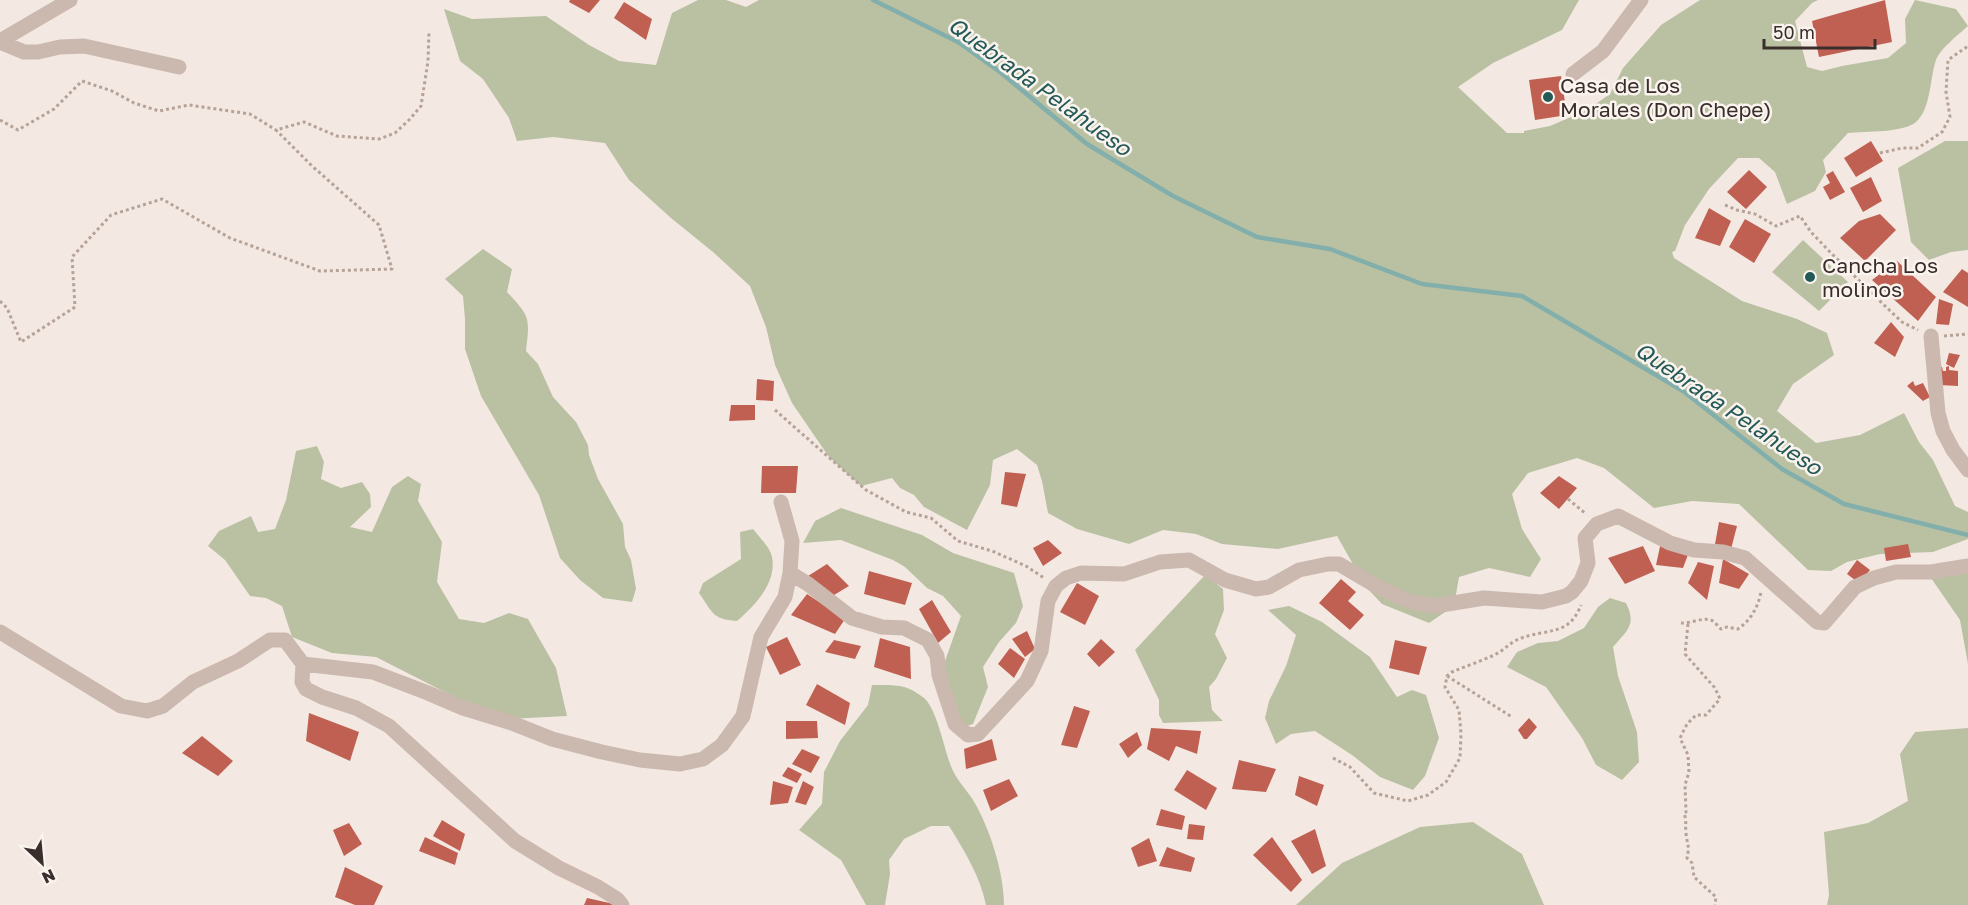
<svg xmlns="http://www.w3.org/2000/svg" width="1968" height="905" viewBox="0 0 1968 905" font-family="'Golos Text',sans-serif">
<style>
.green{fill:#bac1a2}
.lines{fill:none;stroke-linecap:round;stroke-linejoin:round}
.stream{stroke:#82afab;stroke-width:4.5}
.building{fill:#c06052}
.path{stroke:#b7a298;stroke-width:3;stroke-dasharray:3 3;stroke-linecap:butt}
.minor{stroke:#cbb8ae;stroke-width:15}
.poi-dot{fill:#235a57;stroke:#faf3ee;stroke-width:2}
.labels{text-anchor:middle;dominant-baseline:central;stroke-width:5;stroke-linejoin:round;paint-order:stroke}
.poi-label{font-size:21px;fill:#3a2e2c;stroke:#faf3ee;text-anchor:start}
.water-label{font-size:22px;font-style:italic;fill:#235a57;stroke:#faf3ee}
</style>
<rect width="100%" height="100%" fill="#f3e9e2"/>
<path class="green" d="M698,0H726L746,7L759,0H1579L1562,30L1493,63L1458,87L1507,133H1524V131L1550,126L1587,110L1610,94L1623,68L1661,25L1700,0H1818L1812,3L1795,21L1807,67L1822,71L1842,66L1888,58L1906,43L1905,19L1915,0L1956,9L1968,26C1959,34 1940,49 1936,60C1930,77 1931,109 1916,122C1903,133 1866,131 1848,133L1823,160L1826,172L1815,191L1787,204L1775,172L1759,158H1738L1709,189L1685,225L1675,251L1672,252L1674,258L1742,301L1797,319L1827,333L1834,355L1793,384L1777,411L1816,443L1860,435L1904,413L1919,442L1933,460L1955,506L1968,512V539L1933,552L1880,554L1847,562L1831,571L1808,570L1739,504L1692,501L1654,508L1604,468L1577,458L1528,473L1512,494L1522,529L1541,559L1530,577L1489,568L1459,577L1454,606L1429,623L1382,604L1366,587L1337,536L1278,549L1222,544L1196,534L1163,530L1129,544L1077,529L1048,513L1042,481L1037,465L1017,449L993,460L990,485L967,530L924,507L914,495L900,488L892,478L861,486L829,457L792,403L775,365L766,327L750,286L713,252L671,218L629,180L605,143L553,137L517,141L509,118L483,79L460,61L444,9L472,19L546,16L589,45L619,61L656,65L672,13Z
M1945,141H1968V250L1951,252L1929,260L1911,242L1898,168Z
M1803,240L1848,282L1819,311L1772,272Z
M483,249L512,269L507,292C530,317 530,317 526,351L538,364L553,397L576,422L588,445L589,455L598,479L623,524L625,547L631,560L636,589L632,602L603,598L580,580L560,558L539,495L481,396L465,349V319L463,296L445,279Z
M317,446L324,462L321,479L341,488L362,482L370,494L371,507L350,527L372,532L392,487L408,476L421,484L418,501L442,542L437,582L459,619L484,623L509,613L528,619L556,668L567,716L509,719L482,711L376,657L332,653L292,637L282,606L266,598L250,596L225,560L208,546L219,531L251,516L258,532L275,529L286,500L296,451Z
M841,508L922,535L953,553L1014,573L1023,606L1016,623L999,642L983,667L988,687L973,724L964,727L945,693V661L961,616L943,596L927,588L905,567L893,560L841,540L803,543L815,521Z
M753,529C759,537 770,547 772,557C777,583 755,605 737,621C712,619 713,613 699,593L703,583L741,559L740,532Z
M1968,573V664L1960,620L1931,578Z
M1205,575L1223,589L1224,610L1215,634L1227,658L1216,679L1209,687L1212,710L1223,721L1163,723L1159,715V700L1135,650Z
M1610,598L1626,603C1637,625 1627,630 1613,647L1618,676L1637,732L1639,762L1622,780L1596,765L1582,738L1546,687L1507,667L1517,652L1538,643L1558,641L1584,628L1598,607Z
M1289,606L1322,622L1370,657L1397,697L1412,690L1426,695L1439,738L1425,776L1413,790L1380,777L1352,755L1315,731L1291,734L1276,744L1265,718L1269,701L1286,666L1296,635L1268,610Z
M872,685C893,685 906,683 924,698C937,709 944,749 951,766C955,778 966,789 973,800C990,828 1004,873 1004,905H986C980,876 964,850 949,826H931L904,839L889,860L890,874L885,905H866L841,860L799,830L822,804L824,772L840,741L868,705Z
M1968,728V905H1827L1829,895L1824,832L1868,823L1908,801L1900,754L1915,732Z
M1473,822L1522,854L1544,905H1296L1342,863L1420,827Z"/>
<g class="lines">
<path class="stream" d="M873,0L958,42L1000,72L1087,144L1173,196L1257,237L1330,249L1422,284L1522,296L1683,391L1782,469L1844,504L1968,535"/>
</g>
<path class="building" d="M570,0H600L589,13L569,2Z
M1885,0L1892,42L1819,57L1812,21Z
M624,2L652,19L646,40L614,18Z
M1561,76L1567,115L1535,120L1529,80Z
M1871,141L1883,161L1856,177L1844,158Z
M1749,170L1767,187L1746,209L1727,192Z
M1833,171L1845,192L1830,200L1823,187L1830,183L1826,175Z
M1871,177L1882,201L1863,212L1850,188Z
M1709,208L1731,221L1720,246L1695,238Z
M1880,214L1896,230L1865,261L1840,238L1859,221Z
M1745,219L1771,234L1754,263L1729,247Z
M1897,261L1936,297L1918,321L1872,280Z
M1962,269L1968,273V307L1943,292Z
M1939,299L1953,304L1949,325L1936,324Z
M1891,322L1904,337L1895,357L1874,343Z
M1949,353L1960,355L1954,368L1946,364Z
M1949,366V370L1958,371V386L1939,385V367H1942L1943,371H1946V367Z
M757,379L774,381L773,401L756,400Z
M1913,381L1915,386L1923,383L1930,397L1923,401L1907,386Z
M731,405H755V420L729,421Z
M762,466H798L796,493H761Z
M1005,472L1026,474L1017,507L1001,504Z
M1559,476L1577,488L1559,509L1540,493Z
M1719,522L1737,526L1731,549L1715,544Z
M1048,540L1062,553L1043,566L1033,548Z
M1661,542L1689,552L1683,568L1656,565Z
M1908,544L1911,557L1886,561L1884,548Z
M1643,546L1655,571L1625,584L1608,558Z
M1723,559L1749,574L1739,589L1719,583Z
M1857,560L1870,570L1859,583L1847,574Z
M1698,562L1714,566L1707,600L1688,583Z
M827,564L849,586L829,598L808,576Z
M869,571L912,583L905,605L864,594Z
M1341,579L1356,592L1348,601L1364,615L1350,630L1319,603Z
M1077,583L1099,596L1085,625L1060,612Z
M807,594L845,619L835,634L791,615Z
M932,600L951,632L938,643L919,609Z
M1027,631L1035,649L1025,657L1012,639Z
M787,637L801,665L780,675L766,647Z
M880,638L910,647L911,679L874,667Z
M1101,639L1115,652L1099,667L1087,654Z
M834,640L861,646L855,659L825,652Z
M1395,640L1427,647L1419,675L1389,668Z
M1010,648L1025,659L1014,678L998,664Z
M817,684L850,703L845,725L806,705Z
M1074,706L1090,711L1077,748L1061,745Z
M309,713L359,732L350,761L306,741Z
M1529,718L1537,727L1527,739H1524L1518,730Z
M786,721H817L818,738L786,739Z
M1151,728L1201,731L1197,754L1176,746L1169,761L1147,749Z
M1137,732L1142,745L1128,758L1119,744Z
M202,736L233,761L218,776L182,753Z
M992,739L997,760L966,769L964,749Z
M802,749L820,757L811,773L792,764Z
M1239,760L1276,769L1266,792L1232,789Z
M788,767L802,774L797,783L782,776Z
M1187,770L1217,788L1206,810L1174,790Z
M1299,776L1324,785L1317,806L1295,795Z
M1009,779L1018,796L991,811L983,790Z
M773,781L793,787L788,803L770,805Z
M803,781L814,787L806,805L795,802Z
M1161,809L1185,816L1182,830L1156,825Z
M442,820L465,834L460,851L433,836Z
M349,823L362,844L344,856L333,830Z
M1189,824L1205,826L1203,840L1187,839Z
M1315,829L1326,866L1312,874L1291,841Z
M425,837L458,853L455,865L419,851Z
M1272,837L1302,880L1291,892L1253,855Z
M1149,838L1157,861L1138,867L1131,848Z
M1167,847L1195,858L1191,872L1159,866Z
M345,867L383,886L374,905H355L335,897Z
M587,898L614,904V905H584Z"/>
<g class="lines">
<path class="path" d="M0,120L18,130L54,109L82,81L112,91L134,103L159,111L189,105L250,114L276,130
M1880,153L1902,148H1918L1942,132L1950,117L1946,92L1948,60L1968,46
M1725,205L1737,210L1755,214L1776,226L1800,216L1811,232L1829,251L1886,307L1902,322L1918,330
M0,301L7,308L21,342L75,307L72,257L111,215L162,199L230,238L320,271L392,269L379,225L312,166L276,130L304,122L337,136L379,139L395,133L410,119L421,106L428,61L429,31
M1944,336L1968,334
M775,410L866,490L906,512L931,518L958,541L992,551L1026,566L1044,578
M1568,499L1586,514
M1681,623C1690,624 1704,616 1713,621C1716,623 1718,627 1721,629L1727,627L1738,629C1751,620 1758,607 1761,592
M1688,624L1685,654L1715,688L1720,699L1706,715H1696L1687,724L1680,738L1688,755L1689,772L1685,785L1686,812L1684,813C1687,822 1685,826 1686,833C1687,845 1690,845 1687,858L1692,863L1694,877L1716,897L1715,905
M1447,676L1512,717
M1333,758L1350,767L1374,793L1408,801L1428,795L1446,782L1460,758L1461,734L1459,710L1445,687L1447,676L1452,672C1466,666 1482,661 1496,654C1504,650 1511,642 1519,639C1546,628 1569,637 1581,605"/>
<path class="minor" d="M0,41L70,0
M0,42L24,52H38L60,47L84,46L179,67
M1573,74L1603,51L1641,0
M1931,336L1938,413L1943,431L1953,450L1968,470
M790,573L808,584L852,618L882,627L904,628L928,640L937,656L939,675L955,724L968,735L978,734L1027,681L1041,651L1048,601L1056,586L1066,578L1081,573L1124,574L1160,562L1189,560L1225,580L1256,589L1269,587L1299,570L1328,564H1339L1378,587L1411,602L1435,606L1484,598L1542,602L1566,596L1572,592L1581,581L1588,563L1585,538L1597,524L1618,516L1670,543L1694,550L1723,552L1745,558L1817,622L1824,623L1855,587L1874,578L1896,572H1931L1968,566
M0,632L121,706L147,711L163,706L193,682L238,661L270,640H285L303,664L373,672L428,693L463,708L512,723L552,739L602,752L640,760L680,764L703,759L722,745L743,716L761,637L785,597L790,573L792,541L781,502
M303,664L302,682L306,689L322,697L356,708L389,726L515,841L559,868L598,887L617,899L622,905"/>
</g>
<g class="poi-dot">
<circle cx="1548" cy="97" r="6"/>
<circle cx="1810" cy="277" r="6"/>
</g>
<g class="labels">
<g class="poi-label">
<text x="1560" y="85">Casa de Los<tspan x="1560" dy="24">Morales (Don Chepe)</tspan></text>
<text x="1822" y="265">Cancha Los<tspan x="1822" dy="24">molinos</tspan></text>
</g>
<g class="water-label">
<text transform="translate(1040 86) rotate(36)">Quebrada Pelahueso</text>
<text transform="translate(1729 408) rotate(34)">Quebrada Pelahueso</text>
</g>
</g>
<g transform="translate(42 863) rotate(154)" stroke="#faf3ee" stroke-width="4.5" paint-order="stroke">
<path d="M0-4.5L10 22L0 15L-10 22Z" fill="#3a2e2c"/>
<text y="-9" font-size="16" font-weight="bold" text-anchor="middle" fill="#3a2e2c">N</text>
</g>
<path d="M1764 39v9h111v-9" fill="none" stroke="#3a2e2c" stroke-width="3"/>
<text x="1773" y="39" font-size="18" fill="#3a2e2c" stroke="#faf3ee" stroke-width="4.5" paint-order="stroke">50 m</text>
</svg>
